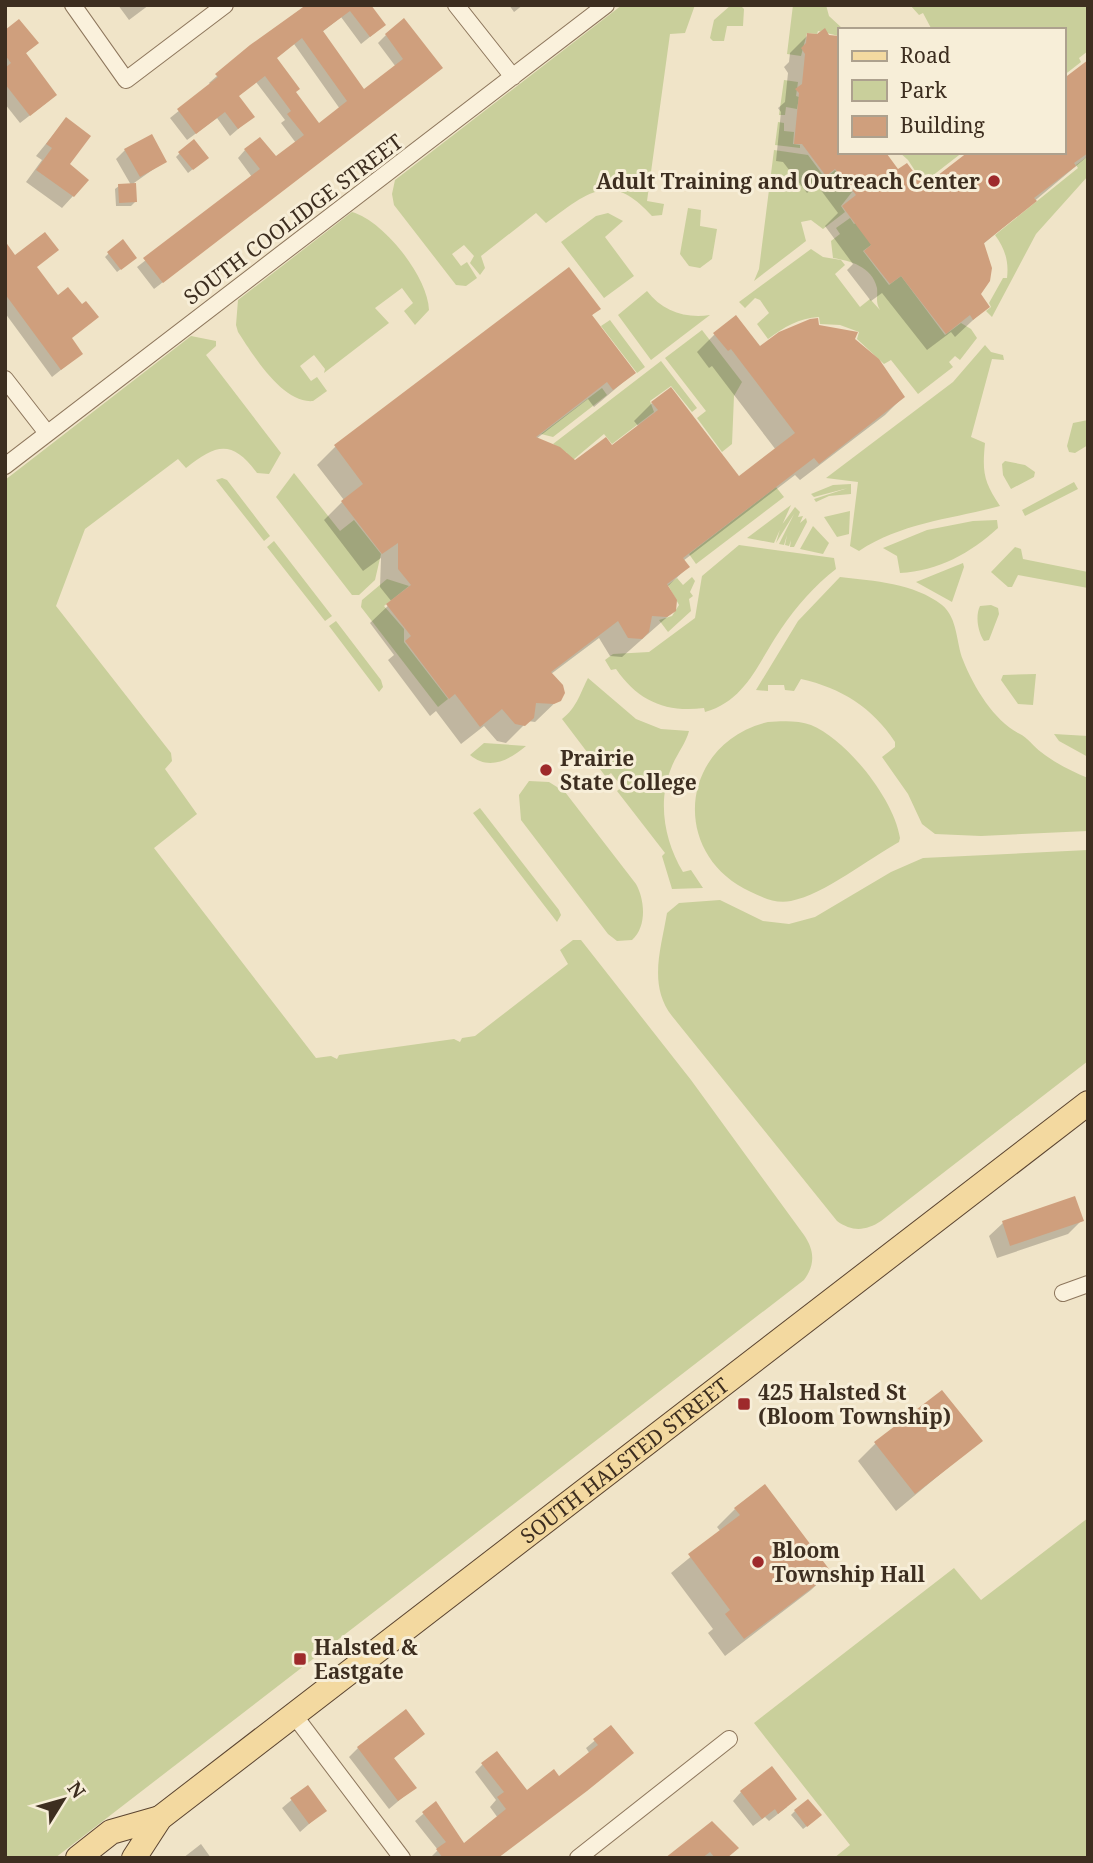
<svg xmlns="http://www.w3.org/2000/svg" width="1093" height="1863" viewBox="0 0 1093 1863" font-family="'Noto Serif',serif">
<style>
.green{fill:#c9cf9b}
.shadow{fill:#0003;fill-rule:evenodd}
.building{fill:#cf9f7d;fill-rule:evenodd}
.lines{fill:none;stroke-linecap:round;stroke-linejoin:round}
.minor-casing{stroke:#8d765c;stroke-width:18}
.primary-casing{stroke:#5b4430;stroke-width:26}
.minor{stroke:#faf1dc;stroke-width:16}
.primary{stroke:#f3d9a0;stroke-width:24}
.poi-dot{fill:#9e2a2b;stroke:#f7eed8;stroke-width:2.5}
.labels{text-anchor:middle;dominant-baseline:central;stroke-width:6;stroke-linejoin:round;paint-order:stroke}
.poi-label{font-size:21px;font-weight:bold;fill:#3d2e20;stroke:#f7eed8;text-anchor:start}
.street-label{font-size:21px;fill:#3d2e20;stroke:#f7eed8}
</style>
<rect width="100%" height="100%" fill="#f0e4c8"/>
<path class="green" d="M622,5H695L685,33L670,34L647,201L664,204L662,215L652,216C611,170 588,192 546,223L536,213L481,256L485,268L480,275L470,263L474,256L464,245L452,254L461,266L467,262L477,278L466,286L456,285L394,205L392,194L395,180Z
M731,5H740L744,9L743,26H727L724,41H713L710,38L714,20Z
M793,5H826L829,16L843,29L839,30V36L818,31L817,34L807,33L801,56L787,54Z
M910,5H1088V51L1079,58L1081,62L1063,76V30H932L923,13L919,15Z
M784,80L798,82L796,96L799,97L797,109L786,107L785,115H779Z
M778,122L784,123V131L794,132L793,144L800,145V148L775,145Z
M774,150L808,155L828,182L827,177L835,170L844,183L842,185L852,192L841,206L845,212L823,229L811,220L801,222L806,241L754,281L759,269Z
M899,152H963L923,183L908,160Z
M1088,156V176L1036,234L992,317L986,311L991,307L989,303L1003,278H1007C1009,261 1005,249 995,235L1078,168L1076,165Z
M688,208L701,210L700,226L717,229L712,259L700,268L689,266L680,254Z
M352,212C384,221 428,277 429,310L415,325L404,311L413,303L402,288L375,308L389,323L324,373L325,369L314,355L300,366L311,381L317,377L327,391L313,401C283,404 253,355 238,332L236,325L238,300Z
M608,213L623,221L605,237L634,276L604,298L561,242L596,216Z
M850,218L854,224L859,221L875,242L863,251L889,285L901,276L945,335L961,323L971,329L977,338L960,360L955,356L949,362L953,367L918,394L891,360L884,364L857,339L859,332L840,325L820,324L819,317C799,318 784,327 768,339L757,324L769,313L760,300L755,298L745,308L739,302L811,249L823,257L841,260L845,265L835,274L860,307L870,299L880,310C875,301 878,298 877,288C872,266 850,261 833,258L831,241L840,234L836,228Z
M647,291C662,311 686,319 710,315L651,360L618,315Z
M610,320L645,367L637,373L601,326Z
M702,330L742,382L734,396L732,444L722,452L697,418L706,411L665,358Z
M191,336L216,341V346L206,355L281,453L269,474L257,473C232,439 216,444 186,468L178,459L85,529L56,606L171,753L172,761L165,769L197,814L154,848L316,1058L331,1056L337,1059L339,1055L454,1039L460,1042L462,1038L475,1036L568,964L560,950L573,940H581L691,1080L804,1235C815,1251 815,1265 804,1280L55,1858H5V480Z
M985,345L991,352L1003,355L1004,360L992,359L971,437L985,443C982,473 984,482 1000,506C953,519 903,522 859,551L850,546L858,482L826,478L953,382Z
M661,361L697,408L692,412L671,386L650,401L654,412L612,444L604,434L567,465V453L553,444Z
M602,388L607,395L553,437L541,434Z
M1088,420V445L1075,453L1069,452L1067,446L1073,423Z
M1005,461L1025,465L1035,472L1034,477L1011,489L1003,475L1002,464Z
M294,473L340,531L354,520L381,554L375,580L359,595H352L276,497Z
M222,478L227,480L270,536L264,541L216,480Z
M1074,482L1078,489L1025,516L1022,510Z
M851,484V494L829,496L816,502L814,499L848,488L814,497L811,494L833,485Z
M776,487L784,497L696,564L689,554Z
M791,505L774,543L747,538Z
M795,507L800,512L798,517L803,516L800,523L806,518L807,522L794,547H790L791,540L789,546L785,545L787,535L784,545L779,544L794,514L776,543L781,526Z
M850,511L849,534L837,537L824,517Z
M973,521L997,520L998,528C971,553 938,571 900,573L897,556L883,548L927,530Z
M813,526L829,543L823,554L800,549Z
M274,541L332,616L325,621L267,547Z
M739,545L834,558L836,569C815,585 796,607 781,629C758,662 747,700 705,712L704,708C666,713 638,701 616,669L611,670L605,660L613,654L649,652L695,618L702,576Z
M1015,547L1021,549L1023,559L1088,572V588L1018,575L1012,587H1008L991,572Z
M963,563L964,567L952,602L916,582Z
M692,577L695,581L690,592L693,596L689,599L691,611L668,632L659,620L672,616L679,605L668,585L677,578L683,585Z
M840,577C874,581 914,583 942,605C958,618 956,643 963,660C974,688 995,722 1020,734C1027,737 1034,747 1041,752C1055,763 1071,771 1088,778V831L981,836L935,834L922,824L908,794L882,757L895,747V742C872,707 841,688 801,679L794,691L785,690L784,685H768V691L756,690L798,621Z
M387,579L409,586L384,606L404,629V642L448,699L438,707L361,607L362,600Z
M991,605L998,608L999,614L989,640L984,641C978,632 975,616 980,606Z
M336,621L381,680L383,687L379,692L329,626Z
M1036,674L1033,705L1018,704L1001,680L1003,675Z
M588,678L636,719L661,729L689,731C686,743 677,754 672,766C657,801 664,840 683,872L691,870L703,888L672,889L662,856L665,853L617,791L622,787L611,773L606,777L562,719C577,708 581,691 588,678Z
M768,722C781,721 798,720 811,725C847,740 894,799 900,838L899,842C868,859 825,894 791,901C776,904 764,898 751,892C668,854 680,743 768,722Z
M1054,734L1088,736V757L1059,741Z
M484,743L526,746C509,760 489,771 470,755Z
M529,781L549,782L565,792L636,884C645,900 647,927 632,940L617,941L608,934L521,820L519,795Z
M480,808L559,910L561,915L557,922L473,813Z
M1088,850V1061L881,1221C866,1231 852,1232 837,1221L672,1016C648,985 661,949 667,913L679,903L720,900L763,921L789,924L815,917L891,872L923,858Z
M1088,1518V1858H834L850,1845L754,1723L954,1568L981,1600Z"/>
<path class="shadow" d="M118,5H149L129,20Z
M306,5H370L376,32L361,44L341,17L322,32L363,92L396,67L378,43L386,35L433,75L154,289L137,267L252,177L238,158L245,150L275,159L296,143L281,123L285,120L256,82L237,97L252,117L230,136L217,118L187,140L170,118L211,85L209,83L217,76ZM294,44L340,109L319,125L294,92L275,59Z
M509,5H523L514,12Z
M5,32L36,43L25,54L46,103L20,123L5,104Z
M808,35L833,43L839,39V152H867L924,188L1063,152L1088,63V156L982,245L979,295L988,306L955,337L951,332L927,350L882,293L871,301L847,270L853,264L825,226L838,213L817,185L807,193L783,162L776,161L781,112L778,108L785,102L788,73L784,67L789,62L790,53Z
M66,119L68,164L73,196L62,208L26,182L42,160L36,156Z
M125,150L165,161L134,183L135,202L131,206H116L115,189L119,186L131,185L116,159Z
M180,153L203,161L188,173L176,157Z
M5,244L15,257L35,268L58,297L70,339L81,354L52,377L5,313Z
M109,253L131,261L117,272L105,257Z
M569,270L599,308L590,317L634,373L594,407L588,399L536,439L575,463L612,447L639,427L634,421L652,403L739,478L776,450L712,366L709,368L697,352L715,334L760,348L817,326L853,340L903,397L885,415L800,480L795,475L683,561L688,567L667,587L674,611L622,657L610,656L599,638L551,674L562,696L535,722L528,721L506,743L497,741L484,726L461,744L436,711L430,716L388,660L394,655L370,623L392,602L380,587L381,558L363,571L324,520L344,500L317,465L335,447Z
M1082,1220L1068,1234L997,1258L989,1236L1003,1223Z
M980,1441L896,1511L858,1461L876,1443Z
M735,1509L829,1573L811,1590L725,1656L708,1633L713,1629L671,1573L721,1532L717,1527Z
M611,1727L631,1753L496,1858H430L438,1850L415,1821L436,1803L463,1845L498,1818L490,1807L496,1800L475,1772L483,1764L527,1793L559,1778L590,1754L586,1748Z
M423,1734L393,1759L415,1787L389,1809L349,1757L358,1748Z
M307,1787L325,1810L300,1832L282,1808Z
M741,1792L787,1807L769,1821L765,1817L753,1826L733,1801Z
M795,1811L816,1819L803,1829L791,1815Z
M712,1823L727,1858H668Z
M201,1844L211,1858H183Z"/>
<path class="building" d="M306,5H371L386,25L370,37L350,11L323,31L364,89L403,59L385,34L404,18L443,68L163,283L143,258L260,169L244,149L260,137L276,156L304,135L287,114L291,111L265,76L239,96L255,117L238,129L225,112L196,134L177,109L218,77L215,74L250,45ZM302,38L347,101L319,123L296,92L300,89L277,58Z
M19,19L39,43L26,53L57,95L30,116L5,84V68L11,63L5,55V30Z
M825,28L829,35L839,36V152L887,154L898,169L907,163L924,186L968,152H1063V79L1088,60V153L1074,163L1076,166L1034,198L1037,201L984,243L992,268L990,281L981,294L990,307L973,320L970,315L946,334L901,276L890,284L864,251L871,245L842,206L856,195L835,169L826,176L802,144H794L799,93L795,89L802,84L805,54L801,48L806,43L807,33L817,34Z
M66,117L91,136L70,164L89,180L74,197L36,170L52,148L46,144Z
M152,134L167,162L140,177L124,149Z
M194,139L209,158L193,170L178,152Z
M136,183L137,202L119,203L118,184Z
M45,232L59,250L37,267L58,295L68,287L82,304L86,301L99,317L72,338L83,354L61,370L5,294V241L15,255Z
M123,239L137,258L121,270L107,252Z
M569,267L601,309L592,315L636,373L613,390L607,382L536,437L560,447L575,460L606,437L612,445L658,410L651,402L671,387L739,476L795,433L731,349L728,351L713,333L736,315L760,346L779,332L810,319L818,318L819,325L858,332L855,339L879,359L905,397L819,464L814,458L683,558L690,567L667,584L677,600L676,611L667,617L652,616L649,632L642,639L628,638L618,621L551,672L563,685L565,693L561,701L554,704L536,703L534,718L525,726L515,724L502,709L480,727L455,694L449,699L405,641L411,636L386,604L411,585L398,569V543L382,554L341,501L363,484L334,445Z
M1075,1196L1084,1221L1010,1246L1002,1221Z
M942,1390L983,1441L915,1494L874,1442Z
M765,1484L832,1573L744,1639L725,1614L730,1610L688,1554L740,1515L734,1508Z
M406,1709L425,1734L394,1758L417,1788L398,1801L357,1747Z
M611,1725L634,1753L587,1791L498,1858H443L436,1849L446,1842L422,1812L436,1801L464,1843L506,1809L497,1797L504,1792L481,1763L497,1751L527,1790L554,1769L559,1776L598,1745L593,1739Z
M772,1766L797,1799L778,1814L775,1809L762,1819L740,1791Z
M308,1785L327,1811L309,1824L290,1798Z
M808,1799L822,1815L807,1827L794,1810Z
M712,1821L739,1848L727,1858H715L710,1852L702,1858H665Z"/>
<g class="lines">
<defs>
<path id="minor" d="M73,5L126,80L225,5
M456,5L513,77
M5,379L47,433
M5,466L606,5
M1063,1293L1088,1284
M294,1715L402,1858
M578,1858L729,1739"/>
<g id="primary">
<path d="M78,1858L111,1832L160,1818"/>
<path id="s1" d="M134,1858L160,1818L1088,1103"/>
</g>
</defs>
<use href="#minor" class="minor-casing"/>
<use href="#primary" class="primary-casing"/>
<use href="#minor" class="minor"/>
<use href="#primary" class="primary"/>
</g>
<g class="poi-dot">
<circle cx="994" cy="181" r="7"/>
<circle cx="546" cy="770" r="7"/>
<rect x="737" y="1397" width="14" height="14" rx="3.5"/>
<circle cx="758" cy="1562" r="7"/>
<rect x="293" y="1652" width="14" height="14" rx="3.5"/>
</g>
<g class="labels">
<g class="poi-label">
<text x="980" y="181" text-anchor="end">Adult Training and Outreach Center</text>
<text x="560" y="758">Prairie<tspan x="560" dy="24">State College</tspan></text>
<text x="758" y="1392">425 Halsted St<tspan x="758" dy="24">(Bloom Township)</tspan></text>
<text x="772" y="1550">Bloom<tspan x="772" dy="24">Township Hall</tspan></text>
<text x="314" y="1647">Halsted &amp;<tspan x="314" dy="24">Eastgate</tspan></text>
</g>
<g class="street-label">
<text transform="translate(293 219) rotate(-37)">SOUTH COOLIDGE STREET</text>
<text stroke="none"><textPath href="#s1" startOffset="634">SOUTH HALSTED STREET</textPath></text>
</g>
</g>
<rect width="1093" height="1863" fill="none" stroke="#3d2e20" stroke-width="14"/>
<rect x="838" y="28" width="228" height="126" fill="#f7eed8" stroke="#ada18e" stroke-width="2"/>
<rect x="852" y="51" width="35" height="10" fill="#f3d9a0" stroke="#ada18e" stroke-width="2"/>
<text x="900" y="63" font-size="21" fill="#3d2e20">Road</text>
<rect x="852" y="80" width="35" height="21" fill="#c9cf9b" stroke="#ada18e" stroke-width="2"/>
<text x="900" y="98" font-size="21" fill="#3d2e20">Park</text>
<rect x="852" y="116" width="35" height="21" fill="#cf9f7d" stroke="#ada18e" stroke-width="2"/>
<text x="900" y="133" font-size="21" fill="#3d2e20">Building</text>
<g transform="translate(63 1800) rotate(53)" stroke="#f7eed8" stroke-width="5" paint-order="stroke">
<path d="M0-5L12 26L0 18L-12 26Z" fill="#3d2e20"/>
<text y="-10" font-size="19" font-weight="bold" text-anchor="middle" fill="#3d2e20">N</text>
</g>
</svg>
